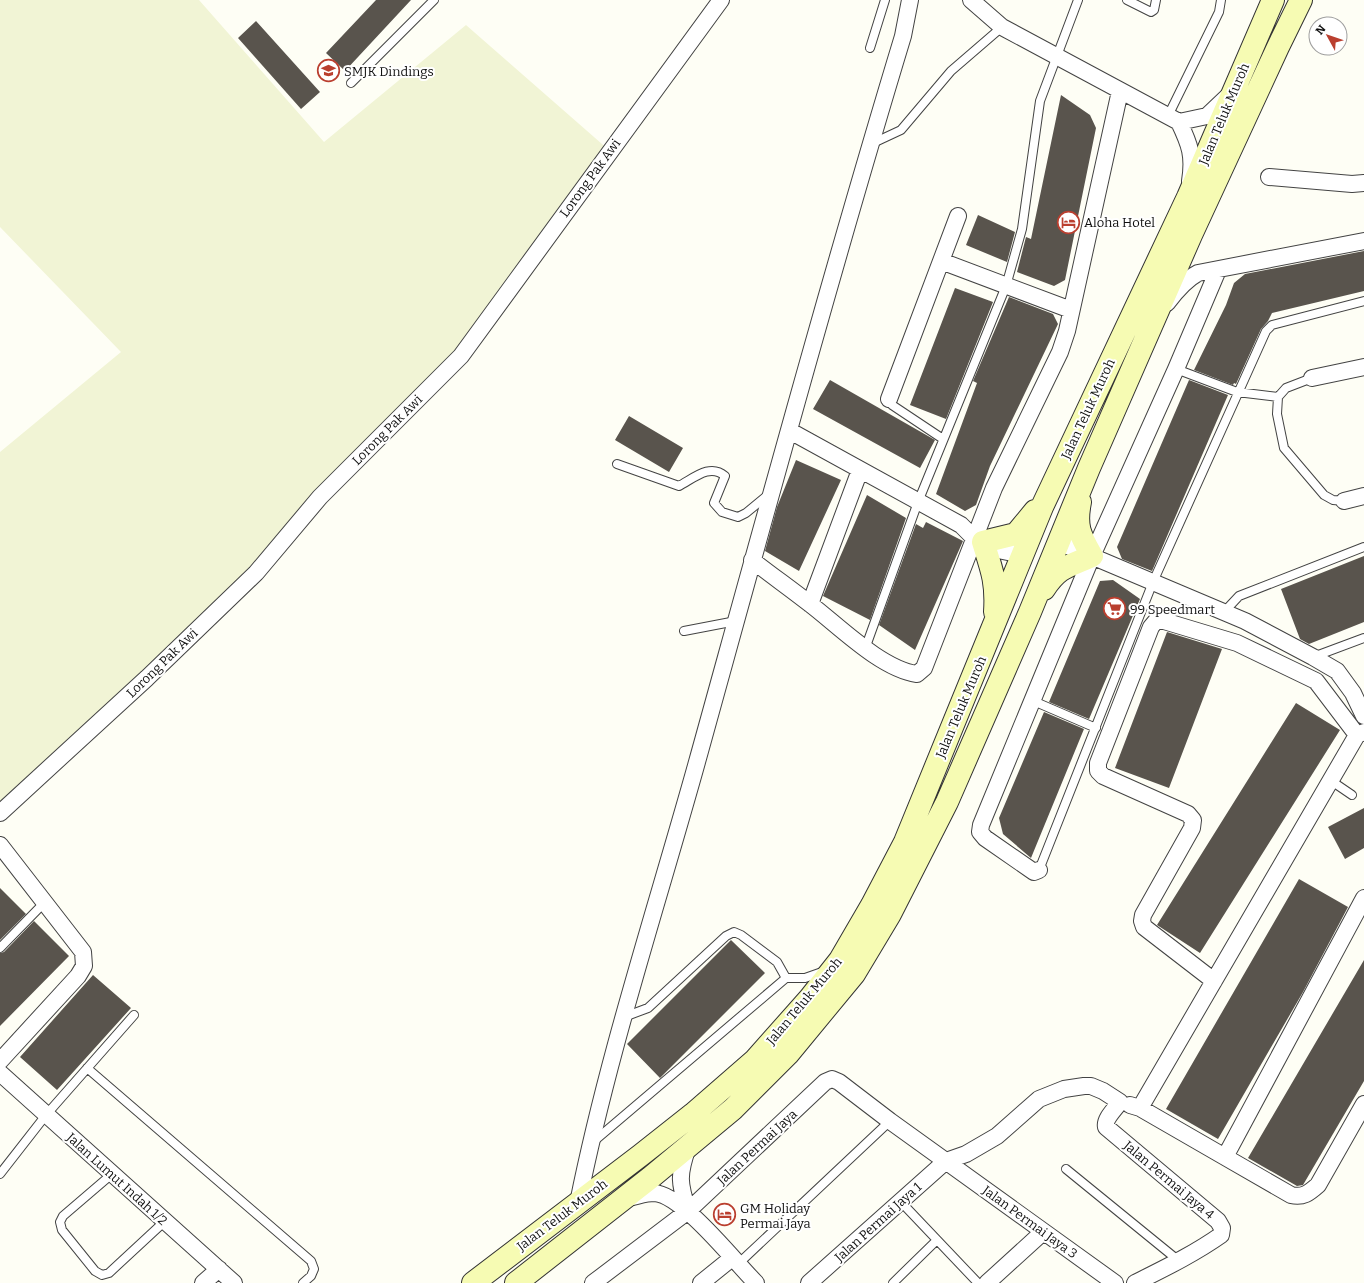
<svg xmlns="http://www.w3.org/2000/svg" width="1364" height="1283" viewBox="0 0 1364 1283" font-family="Bitter,serif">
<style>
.farmland{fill:#f1f4d5}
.building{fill:#59544d}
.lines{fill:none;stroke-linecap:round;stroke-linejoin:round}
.lane-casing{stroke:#434343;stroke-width:10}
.street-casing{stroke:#434343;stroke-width:18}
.secondary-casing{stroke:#323232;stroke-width:24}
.lane{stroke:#fff;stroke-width:8}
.street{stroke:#fff;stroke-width:16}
.secondary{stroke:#f6fbb3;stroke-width:22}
.labels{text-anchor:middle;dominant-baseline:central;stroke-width:4;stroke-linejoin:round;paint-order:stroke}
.poi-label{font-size:13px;fill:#101010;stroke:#fff;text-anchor:start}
.street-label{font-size:13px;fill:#101010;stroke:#fff}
</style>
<rect width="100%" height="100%" fill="#fefef5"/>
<path class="farmland" d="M0,0H199L324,142L466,25L610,151L461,356L256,573L0,814V452L121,352L0,227Z"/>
<path class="building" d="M376,0H411L345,71L326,53Z
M256,21L320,92L301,109L238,38Z
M1061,95L1090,115L1096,128L1065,280L1054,286L1017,272L1026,237L1031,239Z
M978,215L1015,232L1007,262L966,245Z
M1364,251V291L1272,313L1268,321L1261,329L1236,384L1234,383L1233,385L1194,370L1226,305L1234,283L1245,274Z
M955,288L993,302L946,419L910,405Z
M1009,297L1053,314L1058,324L990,466L976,505L965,511L936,494L977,383L973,381Z
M830,380L935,440L920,468L813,409Z
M1189,380L1228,395L1152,571L1122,559L1117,547Z
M629,416L683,448L669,472L615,440Z
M796,460L841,480L799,571L765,551L777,507Z
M867,495L906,518L870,620L823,596Z
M926,522L963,541L915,650L879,625L916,524L923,528Z
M1364,556V622L1309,644L1300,639L1281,589Z
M1113,580L1140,599L1089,719L1049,702L1100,581Z
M1167,632L1222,649L1169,788L1115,768Z
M1296,703L1340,730L1200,953L1157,925Z
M1044,712L1084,729L1031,858L1003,834L999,818Z
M1364,808V848L1345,859L1328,827Z
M1299,879L1348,907L1303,992L1218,1139L1166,1109Z
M0,888L26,914L0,940Z
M34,921L69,956L0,1026V953L4,952Z
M731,940L765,973L660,1078L627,1044Z
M1364,960V1081L1303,1185L1297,1186L1248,1158Z
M93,975L131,1008L57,1090L20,1057Z"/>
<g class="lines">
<defs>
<path id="lane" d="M1127,0L1151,12L1154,10L1156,0
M870,48L885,0
M351,83L434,0
M1168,116L1219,12L1221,0
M871,144L901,130L951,71L1002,27
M1176,369L1237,392L1278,397
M1312,378L1286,388L1278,397L1277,414L1284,448L1324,495L1333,500L1344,501
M889,399L892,405L943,439
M617,464L679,486C694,478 710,463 725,476L714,503L722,512L738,517L746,513L769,494
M1224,612L1239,596L1364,547
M684,631L736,621
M865,649L918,502L1006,286L1022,229L1040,101L1078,0
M1313,657L1364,638
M1031,700L1096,728
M1330,780L1352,795
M1039,870L1153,582L1266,331L1272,325L1364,301
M0,948L44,903
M624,1017L648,1008L726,936L734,932L741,935L777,962L786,978
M87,1068L311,1261L314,1269L311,1276L303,1283
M593,1142L786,978H805L822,972
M1066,1169L1179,1261
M0,1174L46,1115L134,1015
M112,1174L63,1216L60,1222L62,1230L95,1271L102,1275L109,1273L164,1222
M901,1202L978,1283
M738,1264L890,1121
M893,1283L937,1240"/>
<path id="street" d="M971,0L1002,27L1179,122C1190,145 1194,156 1190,181
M1179,122L1207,116L1227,97
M1269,177L1352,184L1364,183
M941,261L1071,310
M1167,303C1176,291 1185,280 1198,273L1364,241
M1312,378L1364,367
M889,399L958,216
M790,431L961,525L975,539L998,550L1023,555
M1344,501L1364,496
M1058,542L1245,621L1313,657L1337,671L1353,693L1364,716
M752,560C771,575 791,589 810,604C839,626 881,669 917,674L924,668L994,488L1060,352L1067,331L1120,91
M810,604L860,470
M0,813L147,678L256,573L320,497L461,356L721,0
M0,845L83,952L84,966L78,976L0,1061
M1039,870L1034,872L985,838L980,832L981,825L1092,556L1176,369L1218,270
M1214,981L1144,927L1142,921L1143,915L1192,828L1193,820L1188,814L1103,776L1098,771V763L1151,627L1156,621H1164L1237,643L1316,681L1357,735
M0,1073L234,1283
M1130,1105L1140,1108L1225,1157L1364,898
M1140,1108L1357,735L1364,732
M688,1147C678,1175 679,1183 688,1211
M1225,1157L1291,1195C1303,1198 1309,1193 1318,1185L1364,1104
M626,1198C635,1197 645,1193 654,1193C682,1194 735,1262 756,1283
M578,1203C608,1054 656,909 697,762C764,520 830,277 903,36L910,0
M203,1283L219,1269
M593,1283L688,1211L825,1082L832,1079L839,1082L890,1121L1115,1283
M701,1283L732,1258
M809,1283L946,1161L966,1154L997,1136L1039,1099L1064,1089L1084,1086H1091L1103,1091L1120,1102C1115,1109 1104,1119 1106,1127L1218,1221L1222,1228L1221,1235C1194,1254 1165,1268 1135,1283
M987,1283L1043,1232"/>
<path id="secondary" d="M1044,589C1059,566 1068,567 1092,556C1080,535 1075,527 1080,502
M995,612C997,583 992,570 983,542L1016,534L1035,511
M473,1283L641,1155L693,1114L755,1060L810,998L840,960L872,905L905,842L1042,507L1188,197L1273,0
M516,1283L650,1178L733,1109L788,1054L854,974L890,914L947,802L1030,612L1089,468L1191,235L1278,47L1301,0"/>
</defs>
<use href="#lane" class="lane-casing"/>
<use href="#street" class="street-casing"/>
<use href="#secondary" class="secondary-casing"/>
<use href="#lane" class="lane"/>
<use href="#street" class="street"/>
<use href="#secondary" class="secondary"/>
</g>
<defs>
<symbol id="school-ring" viewBox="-11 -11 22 22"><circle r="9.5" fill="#fff" stroke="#ba3f2f" stroke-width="1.5"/><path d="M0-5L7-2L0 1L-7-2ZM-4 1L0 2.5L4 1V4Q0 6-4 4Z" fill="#ba3f2f"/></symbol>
<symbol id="hotel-ring" viewBox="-11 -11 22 22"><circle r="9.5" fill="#fff" stroke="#ba3f2f" stroke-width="1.5"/><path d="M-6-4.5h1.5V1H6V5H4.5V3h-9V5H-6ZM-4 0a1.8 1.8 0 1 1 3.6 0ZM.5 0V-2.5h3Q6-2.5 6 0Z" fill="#ba3f2f"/></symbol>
<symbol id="supermarket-ring" viewBox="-11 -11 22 22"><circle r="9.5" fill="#fff" stroke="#ba3f2f" stroke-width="1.5"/><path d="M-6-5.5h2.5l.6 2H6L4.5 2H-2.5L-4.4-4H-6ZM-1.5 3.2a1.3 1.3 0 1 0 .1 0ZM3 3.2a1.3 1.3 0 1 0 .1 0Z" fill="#ba3f2f"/></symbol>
</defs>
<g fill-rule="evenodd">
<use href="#school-ring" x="316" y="58" width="25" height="25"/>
<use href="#hotel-ring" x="1056" y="210" width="25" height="25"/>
<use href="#supermarket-ring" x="1102" y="596" width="25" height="25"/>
<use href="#hotel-ring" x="712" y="1202" width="25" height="25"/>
</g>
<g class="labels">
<g class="poi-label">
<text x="344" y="71">SMJK Dindings</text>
<text x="1084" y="222">Aloha Hotel</text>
<text x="1130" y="609">99 Speedmart</text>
<text x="740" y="1208">GM Holiday<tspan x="740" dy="15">Permai Jaya</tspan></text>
</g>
<g class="street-label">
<text transform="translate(1224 114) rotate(-67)">Jalan Teluk Muroh</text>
<text transform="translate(590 178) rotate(-54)">Lorong Pak Awi</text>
<text transform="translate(1088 409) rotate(-65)">Jalan Teluk Muroh</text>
<text transform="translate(387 430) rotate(-45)">Lorong Pak Awi</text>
<text transform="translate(162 663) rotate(-44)">Lorong Pak Awi</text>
<text transform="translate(961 707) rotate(-67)">Jalan Teluk Muroh</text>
<text transform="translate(804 1001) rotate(-50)">Jalan Teluk Muroh</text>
<text transform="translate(757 1147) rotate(-43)">Jalan Permai Jaya</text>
<text transform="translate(117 1179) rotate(42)">Jalan Lumut Indah 1/2</text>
<text transform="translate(1169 1180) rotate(40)">Jalan Permai Jaya 4</text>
<text transform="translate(562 1215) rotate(-37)">Jalan Teluk Muroh</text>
<text transform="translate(878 1222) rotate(-42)">Jalan Permai Jaya 1</text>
<text transform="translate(1030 1222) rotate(36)">Jalan Permai Jaya 3</text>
</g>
</g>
<g transform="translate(1328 36) rotate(310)"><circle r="19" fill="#ffffff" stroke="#9f9f9f"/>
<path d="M0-3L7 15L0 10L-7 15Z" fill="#ba3f2f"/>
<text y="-6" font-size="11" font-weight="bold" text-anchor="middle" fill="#101010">N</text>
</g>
</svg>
